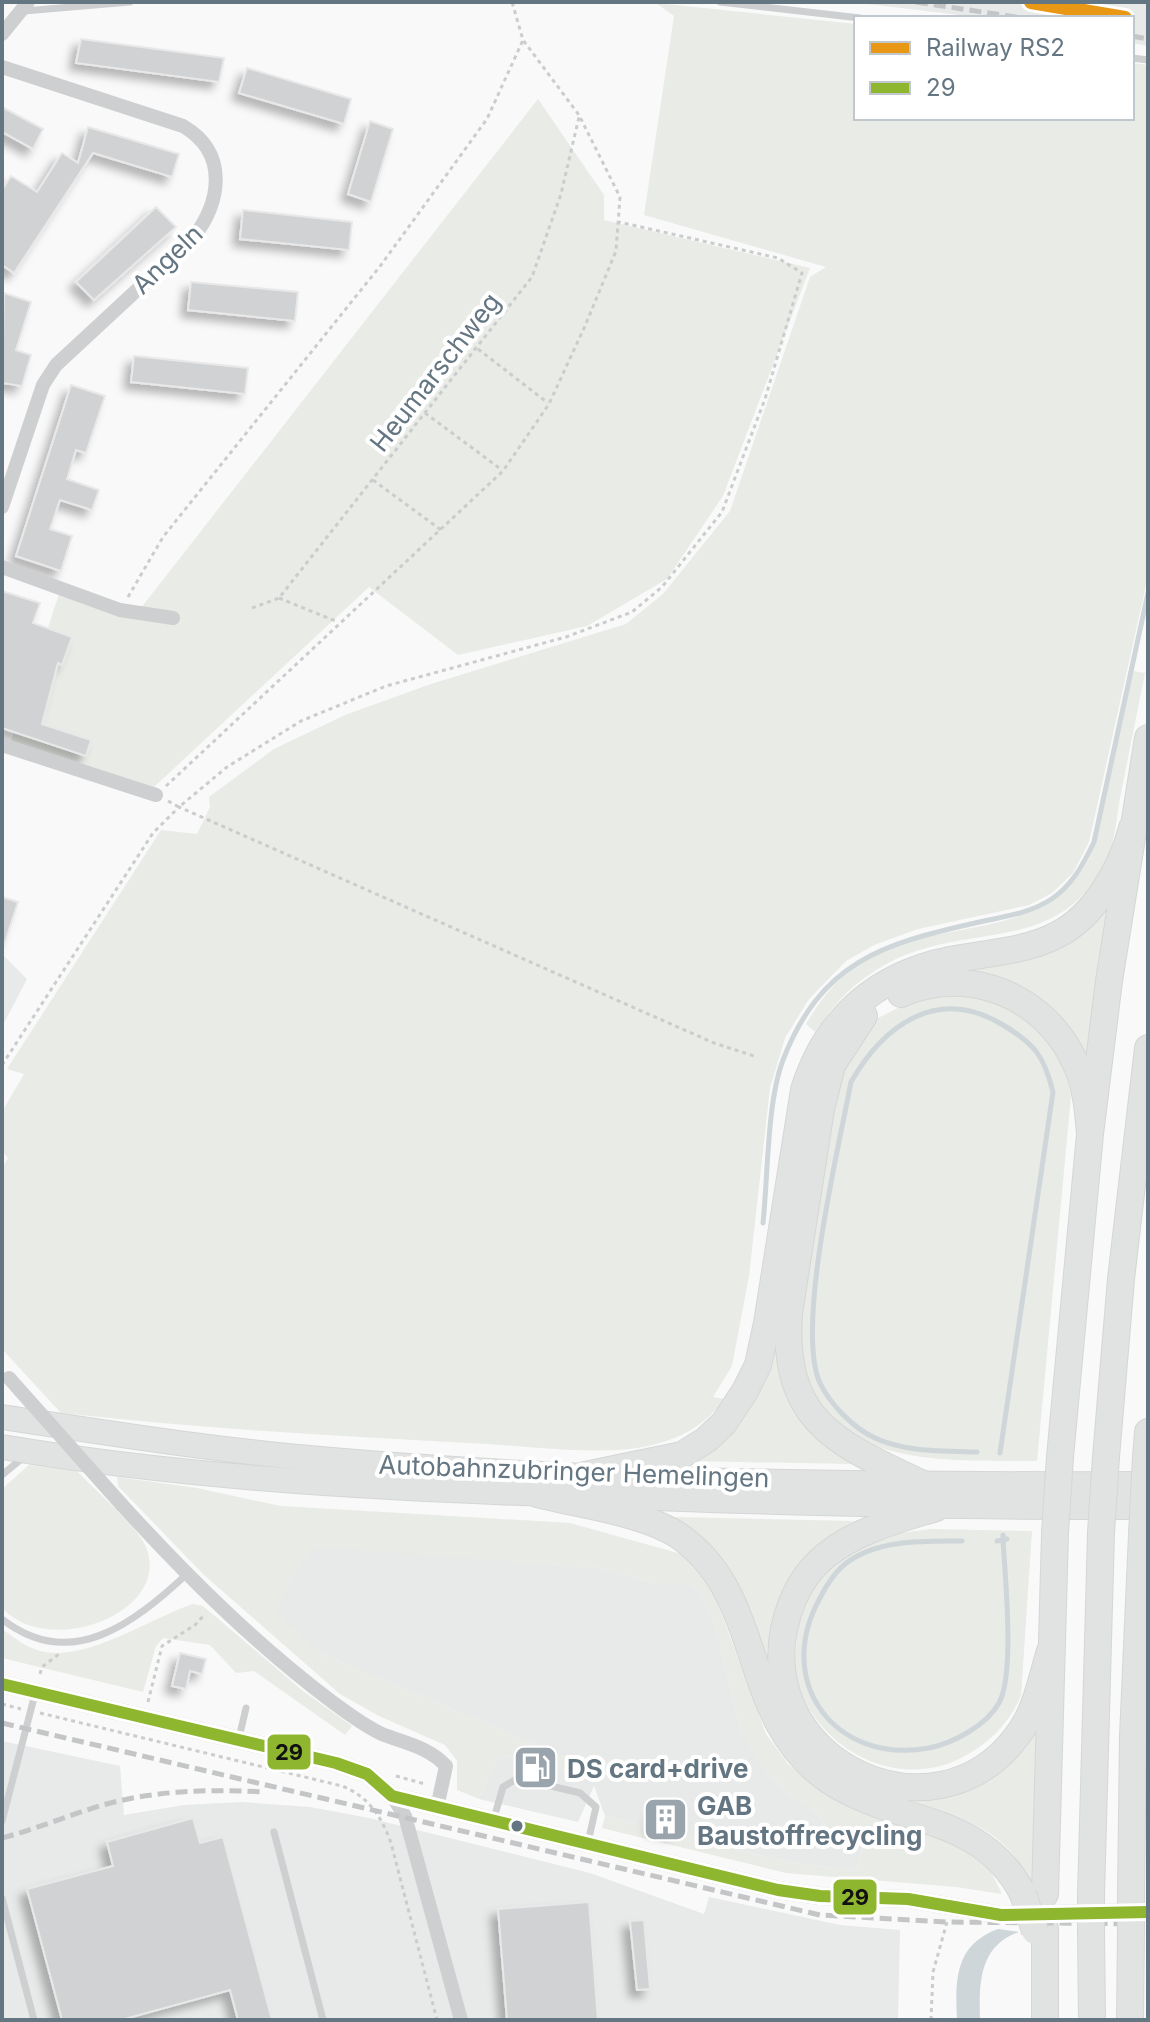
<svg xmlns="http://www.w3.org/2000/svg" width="1150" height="2022" font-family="Inter,sans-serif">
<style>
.built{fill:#e8e9e9}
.green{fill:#e8ebe6}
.water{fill:#ced6d9}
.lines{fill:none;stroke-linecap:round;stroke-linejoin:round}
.stream{stroke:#ced6d9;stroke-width:5}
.building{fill:#d0d2d3;stroke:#e8e8e8;stroke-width:2;filter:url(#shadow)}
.trunk-casing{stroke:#d5d6d6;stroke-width:26}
.motorway-casing{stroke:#d5d6d6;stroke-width:28}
.path{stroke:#cbcccd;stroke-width:3;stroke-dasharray:4 4;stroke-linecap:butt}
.service{stroke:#cecfd0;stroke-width:7}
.minor{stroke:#cecfd0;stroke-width:14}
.tertiary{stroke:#cecfd0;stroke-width:18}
.trunk{stroke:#e1e2e2;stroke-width:24}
.motorway{stroke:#e1e2e2;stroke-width:26}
.rail{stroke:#c3c5c6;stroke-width:5;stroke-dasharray:12 6;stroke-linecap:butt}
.motorway-bridge-casing{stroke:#d5d6d6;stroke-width:28;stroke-linecap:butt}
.minor-bridge{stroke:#cecfd0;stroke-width:14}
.motorway-bridge{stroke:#e1e2e2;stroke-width:26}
.bus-1-casing{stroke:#fff;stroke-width:18}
.bus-1{stroke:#8eb62e;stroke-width:12}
.rail-1-casing{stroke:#fff;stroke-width:20}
.rail-1{stroke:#e89814;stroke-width:14}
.bus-dot{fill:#657683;stroke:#fff;stroke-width:3}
.labels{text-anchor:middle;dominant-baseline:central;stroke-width:8;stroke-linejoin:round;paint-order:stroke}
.street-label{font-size:26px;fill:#657683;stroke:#fff}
.poi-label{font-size:26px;font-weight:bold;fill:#657683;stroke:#fff;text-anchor:start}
.line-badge{stroke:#fff;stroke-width:3}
.pale-badge-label{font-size:22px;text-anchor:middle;font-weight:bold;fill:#111}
</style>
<defs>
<filter id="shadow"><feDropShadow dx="-7" dy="7" stdDeviation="4" flood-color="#0004"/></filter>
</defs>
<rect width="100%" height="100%" fill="#f9f9f9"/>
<path class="built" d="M851 2H1147L1148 46 1132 43V18H984Z
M2 954 27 979 2 1027Z
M315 1546 599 1568 660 1585H689L701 1593 714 1620 740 1727 760 1763 786 1792 817 1813 826 1827 865 1841 856 1871 788 1862 605 1816 594 1786 578 1822 479 1799 499 1755 596 1778 599 1771 319 1653 274 1612 296 1567Z
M2 1741 120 1766 124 1815 184 1805 241 1802 310 1807 369 1818 590 1873 704 1914 709 1897 840 1925 900 1930 898 2020H2Z"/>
<path class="green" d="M656 3 856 24V118H1132V63L1148 65V576L1089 842 1073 873 1052 893 1029 905 918 929 874 945 846 961 809 999 785 1038 770 1088 749 1276 732 1366 713 1397 724 1399C703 1429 673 1442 637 1448 585 1455 520 1445 467 1443 331 1436 196 1428 61 1413L2 1349V1168L8 1158 2 1151V1112L24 1074 7 1069 161 830 197 834 210 807 209 797 274 749 345 715 431 684 626 624 663 594 730 511 810 277 826 267 644 215 674 16Z
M538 99 604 195V220L810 268 723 496 667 579 587 626 458 655 369 587 154 787 11 741 59 594 134 617Z
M1133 671 1145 673C1137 713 1129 753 1121 793 1117 812 1116 836 1109 853 1065 958 971 920 890 962 855 981 837 1000 815 1032L806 1024C824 994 846 967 879 952 957 917 1065 940 1096 840Z
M1112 891 1108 944 1099 954 1092 1008 1099 1015 1093 1071 1070 1033 955 970 976 964Z
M958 993C1022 1001 1058 1031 1071 1096L1037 1461C938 1460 818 1471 797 1345L831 1115 841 1072 852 1049 878 1018 920 997Z
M774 1323 779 1354 855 1464 685 1461Z
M29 1465 77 1471C94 1489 134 1524 144 1543 178 1609 52 1661 2 1608V1489Z
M117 1477 197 1488 281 1506 570 1523 685 1555 711 1585 766 1734 788 1764 812 1785 854 1810 929 1833 971 1853 990 1870 1002 1894 956 1887 786 1873 602 1828 605 1816 788 1862 856 1871 865 1841 826 1827 817 1813 786 1792 760 1763 740 1727 714 1620 701 1593 689 1585H660L599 1568 315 1547 296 1567 275 1612 319 1653 599 1771 596 1778 499 1755 479 1799 457 1790V1761L445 1745 379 1716 340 1694 204 1575 118 1486Z
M674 1517 854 1521 819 1545 773 1624 772 1667 766 1668C749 1600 735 1557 674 1517Z
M931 1529 1032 1531 1021 1696C1008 1725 988 1745 959 1759 892 1791 814 1746 796 1677 793 1664 797 1647 797 1634 798 1604 813 1573 838 1556 866 1537 899 1533 931 1529Z
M193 1604 203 1606 303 1691 352 1726 345 1735 254 1671 236 1673 210 1645 163 1638 156 1646 143 1692 2 1658V1629C11 1635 23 1645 34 1649 81 1667 149 1618 193 1604Z
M1040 1719 1036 1889C1025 1879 1021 1864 1011 1852 984 1821 940 1811 903 1798L935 1792Z"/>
<path class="water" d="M998 1929 1019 1932C979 1946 979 1983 980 2020H957C955 1979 955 1945 998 1929Z"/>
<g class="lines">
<path class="stream" d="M763 1223C768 1176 767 1102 783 1060 821 962 882 944 975 923 1001 917 1028 914 1050 900 1072 886 1083 865 1094 842L1148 593
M977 1452C945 1451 904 1452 875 1438 853 1428 830 1404 820 1383 795 1328 839 1146 851 1082 885 1023 939 986 1003 1025 1035 1044 1044 1056 1053 1092L1000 1453
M1003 1535V1540L1007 1539
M962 1541C924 1541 877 1539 845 1564 835 1572 826 1586 820 1598 773 1682 835 1765 929 1748 953 1743 986 1726 999 1703 1015 1674 1005 1576 1003 1540L997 1541"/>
</g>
<path class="building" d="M81 39 224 58 219 82 76 63Z
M247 68 351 99 344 124 239 93Z
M2 107 43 129 33 149 2 132Z
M370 121 393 129 371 202 348 194Z
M88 127 179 154 172 177 93 153 14 273 2 265V190L11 176 37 192 62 153 78 163Z
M156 207 176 227 94 300 76 282Z
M243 210 352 222 349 250 240 239Z
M191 282 298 292 295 321 188 310Z
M4 293 31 302 16 350 31 355 22 386 2 383Z
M134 356 248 368 245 394 131 382Z
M71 385 105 396 86 453 76 450 67 479 99 490 92 510 60 500 50 529 72 536 61 571 16 556Z
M2 591 40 603 33 623 72 637 62 665 58 663 42 724 91 740 86 756 2 728Z
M2 897 18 902 5 942H2Z
M180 1653 206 1659 202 1674 190 1671 186 1689 172 1686Z
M656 1808 679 1812 676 1832 653 1827Z
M193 1818 200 1843 223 1837 272 2020H238L230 1990 121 2020H62L27 1889 113 1866 107 1842Z
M589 1902 598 2020H507L498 1909Z
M644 1920 650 1989 637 1990 630 1921Z"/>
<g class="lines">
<defs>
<path id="trunk" d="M2 1417C107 1433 214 1450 320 1459 595 1483 872 1485 1148 1484
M2 1447C199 1480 398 1489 598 1496 782 1503 964 1508 1148 1507"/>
<path id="motorway" d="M901 994C968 964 1045 996 1075 1062 1086 1085 1088 1109 1090 1134
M864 1016 832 1065 821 1109 789 1313C782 1421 834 1442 921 1483
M1060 1457 1090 1134 1109 981 1148 738
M1106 1457 1121 1279 1148 1048
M1146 1457 1148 1432
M585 1475 682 1455 706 1440 724 1423 745 1391 758 1365 767 1323 804 1090C826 1019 876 975 950 960 985 953 1024 952 1057 935 1095 916 1122 867 1132 828
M537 1494C579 1505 648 1513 682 1538 767 1600 739 1721 830 1781 898 1826 981 1812 1023 1894
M936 1508C897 1520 857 1530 825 1556 802 1575 790 1601 784 1629 758 1764 935 1846 1017 1736 1036 1712 1041 1680 1050 1651
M1045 1894 1055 1533
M1091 1895 1101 1533
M1131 1895 1133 1736 1142 1534
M1045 1929V2020
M1091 1931 1092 2020
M1130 2020 1131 1931"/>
</defs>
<use href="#trunk" class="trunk-casing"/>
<use href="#motorway" class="motorway-casing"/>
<path class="path" d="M478 349 548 403
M425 413 502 470
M373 480 441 530
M128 597 163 537 381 265 487 119 523 40
M279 598 338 622
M252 608 279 598 532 277 561 194 579 117
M166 786 503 471 549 404 585 326 616 251 620 197 579 115 523 40 512 2
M168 801 179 807 227 767 301 721 386 686 566 637 632 612 662 587 722 512 765 399 802 273 778 258 619 222
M2 1065 153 833 179 807 714 1043 754 1056
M40 1674 42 1667 59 1654
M148 1702 162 1646 195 1625 205 1614
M2 1704 21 1709
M40 1713 342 1786C368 1796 382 1817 391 1843L437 2020
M396 1776 425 1784
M931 2020 933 1972 947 1922"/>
<path class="service" d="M720 2 860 18
M24 11 130 2
M1132 58 1148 60
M2 1475 25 1456
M2 1619C71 1673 134 1623 187 1574
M239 1738 246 1708
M494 1818 503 1787 518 1778 580 1793 596 1807 588 1842
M2 1821 35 1694
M274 1832 323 2020
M2 1898 34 2020"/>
<path class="minor" d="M2 34 28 2
M2 67 183 126C229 153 221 202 193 238L56 365 43 385 2 507
M2 567 120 610 173 618
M2 745 156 795
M122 1505C187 1576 254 1643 331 1701 346 1712 364 1726 382 1734 404 1743 429 1747 446 1766L437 1808
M392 1796 405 1816 461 2020"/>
<path class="tertiary" d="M2 1684 336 1763 367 1774 392 1796 778 1890 820 1896 908 1899 1001 1915 1148 1912"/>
<use href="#trunk" class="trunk"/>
<use href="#motorway" class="motorway"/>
<path class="rail" d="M916 2 1022 18
M1132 36 1148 39
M2 1723 820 1915 947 1922 1148 1924
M2 1838C36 1829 69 1815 103 1805 156 1790 211 1789 265 1792"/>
<defs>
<path id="motorway-bridge" d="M1055 1533 1060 1457
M1101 1533 1106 1457
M1142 1534 1146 1457
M1023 1894 1035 1931
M1091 1895V1931
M1131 1931V1895"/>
</defs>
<use href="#motorway-bridge" class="motorway-bridge-casing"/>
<path class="minor-bridge" d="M9 1378 122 1505"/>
<use href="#motorway-bridge" class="motorway-bridge"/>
<defs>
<path id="bus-1" d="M2 1684 336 1763 367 1774 392 1796 778 1890 820 1896 908 1899 1001 1915 1148 1912"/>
</defs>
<use href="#bus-1" class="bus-1-casing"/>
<use href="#bus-1" class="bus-1"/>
<defs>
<path id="rail-1" d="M1031 2 1125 18"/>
</defs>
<use href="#rail-1" class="rail-1-casing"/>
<use href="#rail-1" class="rail-1"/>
</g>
<defs>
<symbol id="fuel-square" viewBox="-11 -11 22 22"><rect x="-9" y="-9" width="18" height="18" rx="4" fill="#99a4ac" stroke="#fff"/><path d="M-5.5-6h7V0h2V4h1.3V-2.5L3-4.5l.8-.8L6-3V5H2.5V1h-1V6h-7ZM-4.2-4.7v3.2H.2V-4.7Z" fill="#fff"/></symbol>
<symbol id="building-square" viewBox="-11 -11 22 22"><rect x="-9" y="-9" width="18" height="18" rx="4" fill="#99a4ac" stroke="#fff"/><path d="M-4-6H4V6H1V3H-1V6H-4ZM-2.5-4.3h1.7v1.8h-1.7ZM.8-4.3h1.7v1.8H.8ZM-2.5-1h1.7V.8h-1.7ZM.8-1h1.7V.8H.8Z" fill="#fff"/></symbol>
</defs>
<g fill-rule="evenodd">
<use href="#fuel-square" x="510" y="1742" width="51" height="51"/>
<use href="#building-square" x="640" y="1794" width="51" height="51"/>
</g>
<circle class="bus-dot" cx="517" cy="1826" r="7"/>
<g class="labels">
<g class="street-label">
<text transform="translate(167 259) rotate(-44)">Angeln</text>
<text transform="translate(435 372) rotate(-52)">Heumarschweg</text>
<text transform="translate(574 1471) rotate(2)">Autobahnzubringer Hemelingen</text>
</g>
<g class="poi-label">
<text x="567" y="1768">DS card+drive</text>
<text x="697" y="1805">GAB<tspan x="697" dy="30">Baustoffrecycling</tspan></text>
</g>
</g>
<g class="line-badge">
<rect x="266" y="1733" width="46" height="38" rx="8" fill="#8eb62e"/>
<rect x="832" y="1878" width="46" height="38" rx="8" fill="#8eb62e"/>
</g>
<g class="pale-badge-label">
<text x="289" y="1760">29</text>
<text x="855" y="1905">29</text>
</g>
<rect width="1150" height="2022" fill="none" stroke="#657683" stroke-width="8"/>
<rect x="854" y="16" width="280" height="104" fill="#ffffff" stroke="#c1c8cd" stroke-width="2"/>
<rect x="870" y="42" width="40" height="12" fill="#e89814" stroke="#c1c8cd" stroke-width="2"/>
<text x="926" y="56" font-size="24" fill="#657683">Railway RS2</text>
<rect x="870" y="82" width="40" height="12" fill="#8eb62e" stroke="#c1c8cd" stroke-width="2"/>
<text x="926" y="96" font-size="24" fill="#657683">29</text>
</svg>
